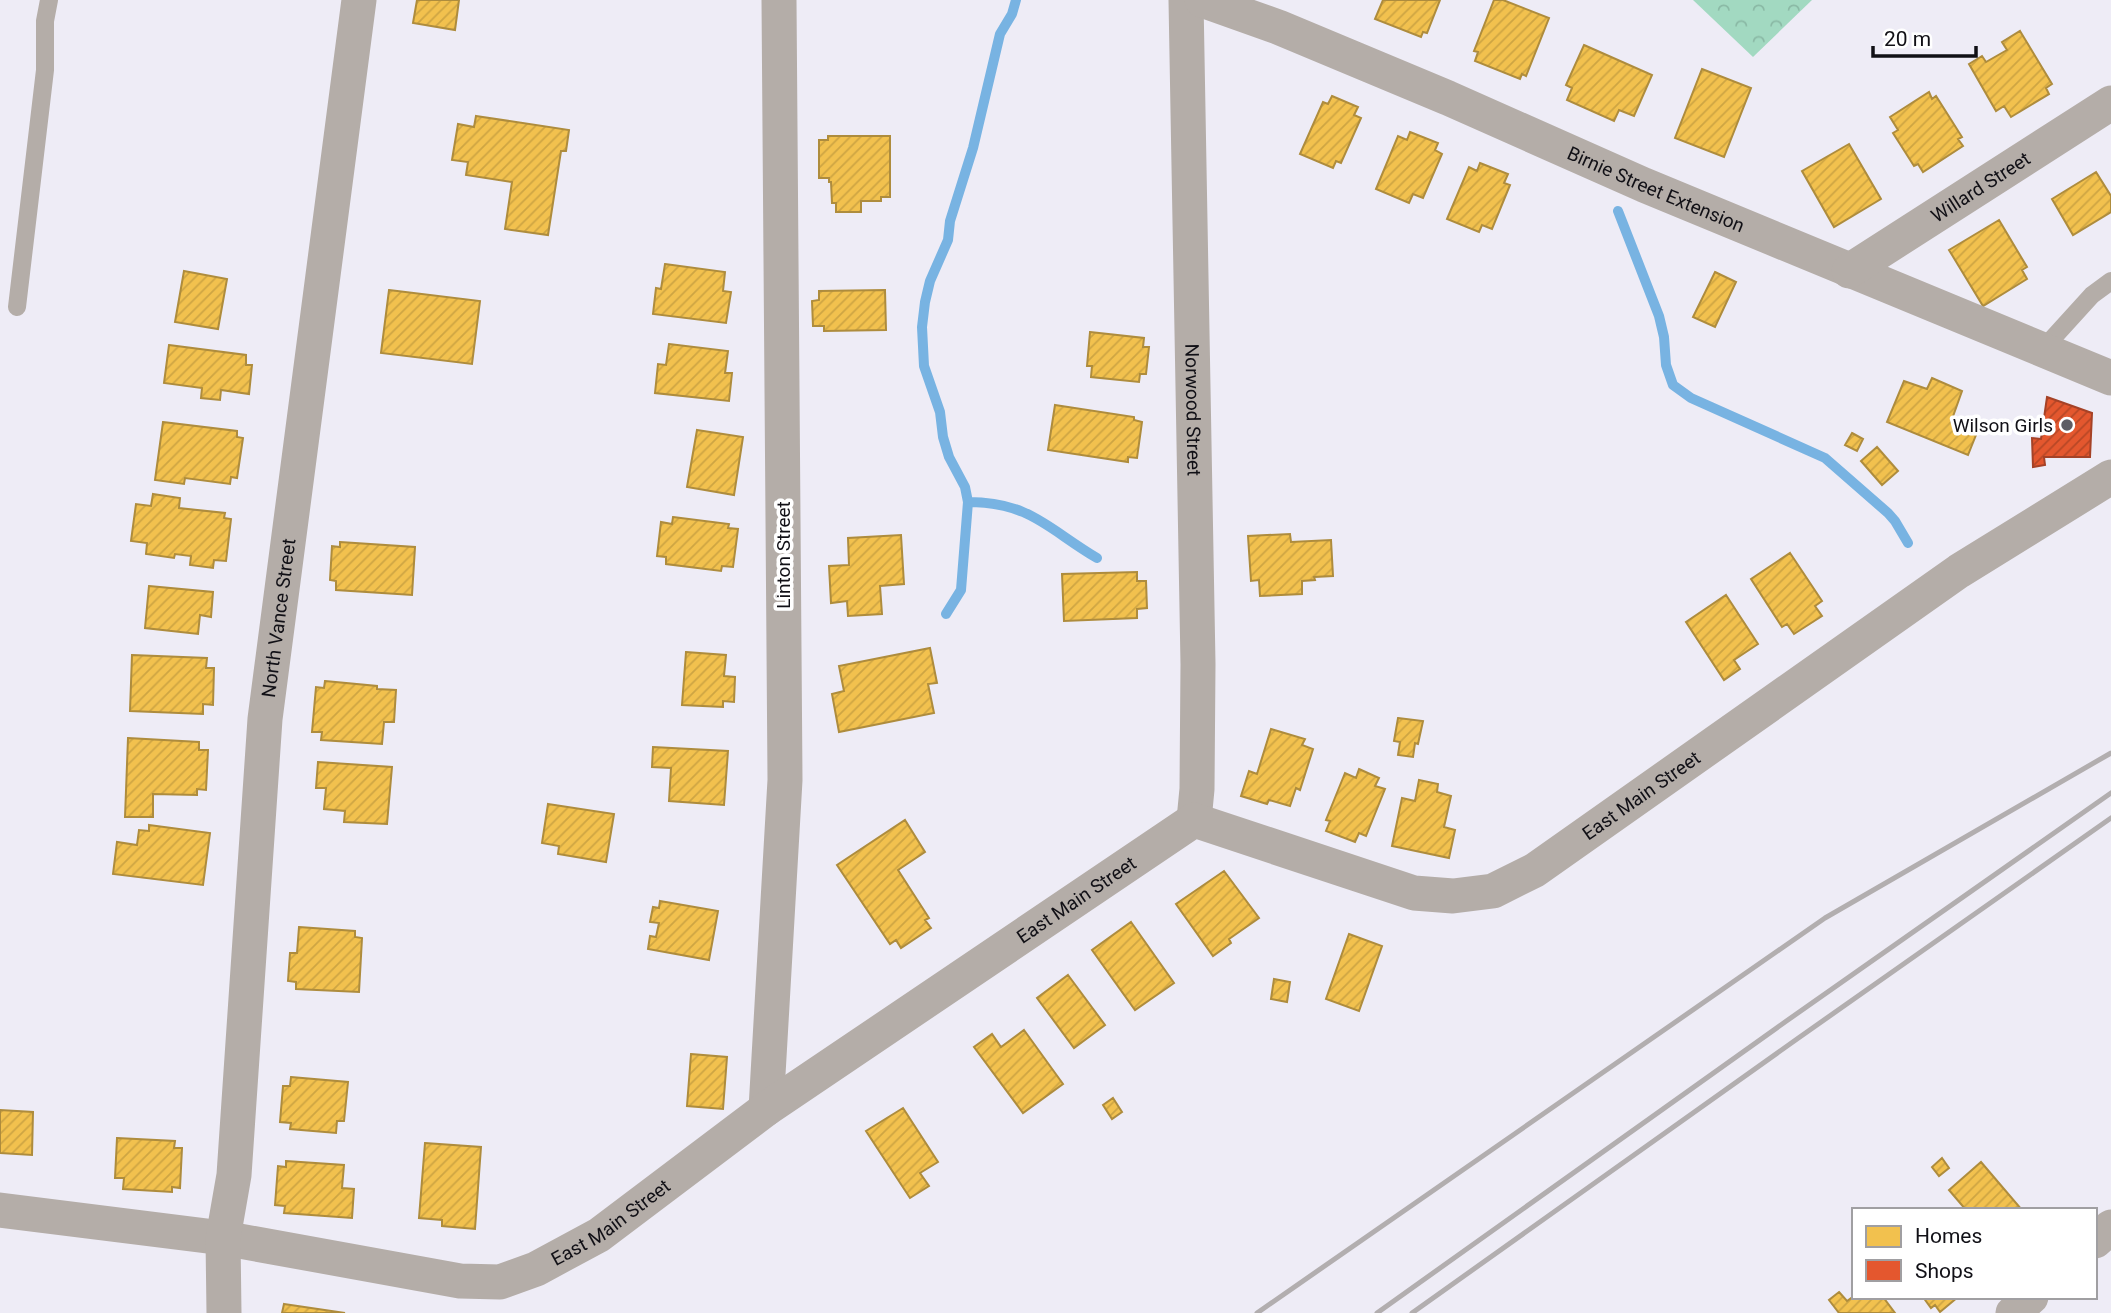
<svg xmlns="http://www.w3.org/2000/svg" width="2111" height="1313" font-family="Roboto,sans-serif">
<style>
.forest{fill:url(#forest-crowns)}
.homes{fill:url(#homes-hatch);stroke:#ae8c3d;stroke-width:2}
.shops{fill:url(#shops-hatch);stroke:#a54227;stroke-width:2}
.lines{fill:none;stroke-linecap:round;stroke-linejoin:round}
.stream{stroke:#78b3e2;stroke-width:10}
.lane{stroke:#b4ada8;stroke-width:18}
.street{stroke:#b4ada8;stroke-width:35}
.rail{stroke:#b2aeaf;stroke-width:5}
.poi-dot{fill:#5e5d64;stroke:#fff;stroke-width:2.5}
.labels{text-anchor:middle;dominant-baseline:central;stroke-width:7;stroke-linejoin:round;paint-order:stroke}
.street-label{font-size:19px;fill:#111016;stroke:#fff}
.poi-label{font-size:19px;fill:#111016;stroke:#fff;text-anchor:end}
</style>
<defs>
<pattern id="forest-crowns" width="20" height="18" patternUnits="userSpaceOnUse" patternTransform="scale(1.75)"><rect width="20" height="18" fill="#a2d9c1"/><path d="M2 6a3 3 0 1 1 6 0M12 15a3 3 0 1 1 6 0" fill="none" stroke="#8ab9a5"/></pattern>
<pattern id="homes-hatch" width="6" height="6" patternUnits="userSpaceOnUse" patternTransform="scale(1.75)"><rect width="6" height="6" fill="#f2c14e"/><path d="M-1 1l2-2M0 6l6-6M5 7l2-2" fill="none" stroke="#cea543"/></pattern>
<pattern id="shops-hatch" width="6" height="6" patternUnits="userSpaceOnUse" patternTransform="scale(1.75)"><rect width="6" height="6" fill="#e4572e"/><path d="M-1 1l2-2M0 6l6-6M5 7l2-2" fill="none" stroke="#b74726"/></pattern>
</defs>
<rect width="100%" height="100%" fill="#eeecf6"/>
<path class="forest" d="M1693 0H1812L1753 57Z"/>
<path class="homes" d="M417 0H459L455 30 413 23Z
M1383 0H1440L1427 33 1423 32 1421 37 1375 19Z
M1494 0H1503L1549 18 1526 76 1522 74 1520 79 1475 61 1478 52 1474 51Z
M2020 31 2052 84 2046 88 2049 94 2011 117 2004 106 1996 111 1969 64 1982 56 1986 62 2007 50 2002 42Z
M1584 45 1652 75 1634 116 1619 110 1614 121 1567 100 1572 88 1566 85Z
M1702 69 1751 88 1724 157 1675 138Z
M1929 92 1932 99 1936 96 1962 137 1958 139 1963 146 1923 172 1918 164 1914 166 1893 133 1898 130 1890 117Z
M1332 96 1358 107 1354 115 1361 118 1341 163 1336 161 1333 168 1300 154 1323 102 1328 104Z
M476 116 569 130 566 151H561L548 235 505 229 512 182 466 175 468 162 452 160 458 124 474 127Z
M1410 132 1438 143 1435 150 1442 154 1423 198 1413 194 1409 203 1376 189 1398 136 1407 140Z
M828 136H890V197H881V201H861V212H836V203H832L831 182H829V178H819V140H828Z
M1849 144 1881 199 1834 227 1802 171Z
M1480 163 1508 174 1504 183 1510 185 1492 229 1482 225 1479 232 1447 219 1469 167 1477 171Z
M2096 172 2111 196V212L2073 235 2052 199Z
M1999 220 2027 267 2022 270 2027 279 1983 306 1949 250Z
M665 264 725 272 723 291 731 292 726 323 653 314 656 288 661 289Z
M184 271 227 279 218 329 175 322Z
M1715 272 1736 282 1715 327 1693 317Z
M389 290 480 301 472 364 381 353Z
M885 290 886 330 824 331V326H813L812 301 819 300V291Z
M1090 332 1144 338 1143 347H1149L1146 374H1140L1139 382 1091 377 1092 366H1087Z
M669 344 728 351 725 373H732L729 401 655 393 658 364 666 365Z
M169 345 246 355V365H252L249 394 221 390 220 400 201 398 202 388 164 383Z
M1932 378 1962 391 1951 422 1976 435 1968 455 1887 422 1904 381 1927 389Z
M1055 405 1134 417V420L1142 422 1137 458 1128 457V462L1048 450Z
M163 422 237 431V437L243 438 237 478 231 477 230 484 185 478 184 484 155 480Z
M697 430 743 437 734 495 687 487Z
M1852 433 1863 439 1857 451 1845 445Z
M1877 447 1898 471 1882 485 1861 461Z
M153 494 180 498 179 508 225 513 224 518 231 519 226 561 214 560 213 568 190 565 191 556 175 554 174 558 146 554 147 543 131 541 136 504 151 506Z
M673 517 729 524 728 528 738 529 733 567 722 566 721 571 666 564V557L657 556 661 522 672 524Z
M1290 534 1291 542 1331 540 1333 576 1314 577 1315 580 1302 581V594L1260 596 1259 580 1251 581 1248 536Z
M901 535 904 584 880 586 882 614 848 616 847 601 831 603 829 566 849 565 848 538Z
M340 542 415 547 412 595 336 590V581L330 580 332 546 340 547Z
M1790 553 1822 601 1815 606 1822 616 1794 634 1787 624 1782 627 1751 579Z
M1137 572V581H1146L1147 608 1137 609V618L1064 621 1062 574Z
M149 586 213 592 211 617 200 615 198 634 145 628Z
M1726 595 1758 644 1734 660 1740 669 1724 680 1686 622Z
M930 648 937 683 928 684 934 713 839 732 832 694 844 691 839 666Z
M686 652 726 655 724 676 735 677 734 702 723 701V707L682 705Z
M132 655 207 658 206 668H214L213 705 203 704V714L130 711Z
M325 681 377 686V689L396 690 394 722H384L382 744 321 740 322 732H312L316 687 324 688Z
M1398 718 1423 721 1418 744 1415 743 1413 757 1398 755 1400 742 1394 741Z
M1271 729 1305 739 1302 745 1313 749 1300 790 1296 788 1290 806 1269 800 1267 804 1241 796 1249 771 1257 774Z
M128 738 199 742V750H208L206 790 197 789V795L153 794V817H125Z
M653 747 728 751 724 805 669 801 671 768 652 767Z
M318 762 392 767 387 824 344 822 345 811 324 809 326 788H316Z
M1359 769 1379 778 1375 786 1385 789 1366 836 1359 833 1355 842 1326 831 1330 821 1326 820 1345 773 1356 778Z
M1419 780 1438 784 1437 792 1451 796 1444 827 1455 830 1449 858 1392 846 1402 798 1415 801Z
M548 804 614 814 606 862 558 854 559 846 542 843Z
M905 820 925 852 898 870 929 918 925 920 931 928 901 948 896 940 890 944 837 865Z
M149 825 210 833 203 885 113 874 117 842 137 845 139 830 149 831Z
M1224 871 1259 918 1229 939 1231 943 1213 956 1176 904Z
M660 901 718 911 709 960 648 949 650 936 656 937 659 923 650 922 653 907 659 908Z
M1131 922 1174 983 1135 1010 1092 950Z
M299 927 355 931V937L362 938 359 992 296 989V982L288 981 290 953H297Z
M1349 934 1382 946 1359 1011 1326 999Z
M1068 975 1105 1025 1074 1048 1037 998Z
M1274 979 1290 982 1287 1002 1271 999Z
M1024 1030 1063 1084 1023 1113 974 1047 992 1034 1001 1047Z
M691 1054 727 1057 723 1109 687 1106Z
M291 1077 348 1082 344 1121H337L336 1133 290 1129 291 1123 280 1122 283 1086H290Z
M1113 1098 1122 1112 1112 1119 1103 1105Z
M903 1108 938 1162 920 1173 929 1186 910 1198 866 1131Z
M0 1110 33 1112 32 1155 0 1153Z
M117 1138 175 1141 174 1148H182L180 1188 172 1187V1192L123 1189 124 1178H115Z
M425 1143 481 1147 475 1229 442 1226V1220L419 1218Z
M1942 1158 1949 1168 1939 1176 1932 1167Z
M286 1161 344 1165 342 1188 354 1189 352 1218 284 1213 285 1206 275 1205 278 1166 286 1167Z
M1981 1162 2022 1210H1966L1949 1190Z
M1839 1292 1847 1301 1854 1296V1297H1883L1895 1313H1839L1829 1300Z
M1923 1297H1958L1940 1312 1935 1305 1931 1308Z
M284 1304 345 1313H282Z"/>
<path class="shops" d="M2047 397 2092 413 2090 457H2044L2045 465 2033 467 2032 438 2041 439Z"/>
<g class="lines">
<path class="stream" d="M1618 211 1659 316 1664 337 1666 365 1673 385 1691 398 1825 458 1888 513 1895 521 1908 543
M968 502C1030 502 1048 529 1097 558
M946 614 961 590 968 502 965 487 949 457 943 437 940 412 924 366 922 327 925 302 930 281 948 240 950 221 973 148 1000 34 1012 14 1016 0"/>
<path class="lane" d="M17 307 45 70V21L49 0
M2042 350 2092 295 2111 281"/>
<g class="street">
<path id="s1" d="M1186 0 1198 664 1197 789 1194 820"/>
<path id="s2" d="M1202 0 1278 27 1448 98 1644 185 2111 378"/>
<path id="s3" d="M1849 271 2111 103"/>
<path d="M766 1109 785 780 779 0"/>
<path id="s4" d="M0 1210 223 1238 460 1281 500 1282 536 1269 599 1235 766 1109 1194 820 1414 893 1453 896 1493 891 1535 870 1959 571 2111 477"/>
<path d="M2095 1241 2111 1227"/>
<path id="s5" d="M224 1313 223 1238 234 1175 265 719 359 0"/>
<path d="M2013 1313 2031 1297"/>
</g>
<path class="rail" d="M1257 1313 1825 918 2111 753
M1377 1313 1785 1022 2111 793
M1412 1313 1797 1039 2111 818"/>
</g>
<circle class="poi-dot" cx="2067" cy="425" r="7"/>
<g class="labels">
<g class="street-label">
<text stroke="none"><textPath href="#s3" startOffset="156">Willard Street</textPath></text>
<text stroke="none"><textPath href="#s2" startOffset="492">Birnie Street Extension</textPath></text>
<text stroke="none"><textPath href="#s1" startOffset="410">Norwood Street</textPath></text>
<text transform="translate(783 555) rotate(-90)">Linton Street</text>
<text stroke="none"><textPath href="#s5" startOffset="698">North Vance Street</textPath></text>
<text stroke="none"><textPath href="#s4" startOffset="1829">East Main Street</textPath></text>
<text stroke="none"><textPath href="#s4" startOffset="1199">East Main Street</textPath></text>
<text stroke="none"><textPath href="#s4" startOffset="632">East Main Street</textPath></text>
</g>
<g class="poi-label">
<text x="2053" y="425">Wilson Girls</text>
</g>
</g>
<rect x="1852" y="1208" width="245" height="91" fill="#ffffff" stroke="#a09fa2" stroke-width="2"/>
<rect x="1866" y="1226" width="35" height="21" fill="#f2c14e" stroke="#a09fa2" stroke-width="2"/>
<text x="1915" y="1243" font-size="21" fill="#111016">Homes</text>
<rect x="1866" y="1260" width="35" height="21" fill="#e4572e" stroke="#a09fa2" stroke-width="2"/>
<text x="1915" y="1278" font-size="21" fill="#111016">Shops</text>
<path d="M1873 46v10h103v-10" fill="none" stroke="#111016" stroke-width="3.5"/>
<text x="1884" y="46" font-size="21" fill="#111016" stroke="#ffffff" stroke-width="5" paint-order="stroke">20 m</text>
</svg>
